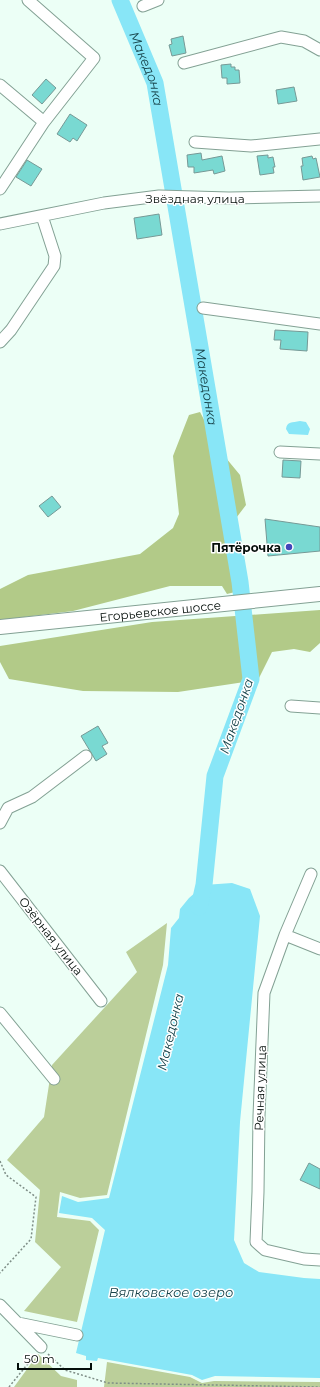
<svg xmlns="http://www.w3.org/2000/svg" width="320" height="1387" font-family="Montserrat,sans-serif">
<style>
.green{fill:#bbcf9a}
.forest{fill:#b2ca88}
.water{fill:#88e6f7}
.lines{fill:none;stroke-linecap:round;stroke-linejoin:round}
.river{stroke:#88e6f7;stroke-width:17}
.building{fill:#79d9d2;stroke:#779996}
.minor-casing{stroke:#83a194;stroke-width:13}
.major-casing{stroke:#83a194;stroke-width:16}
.path{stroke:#7f8e87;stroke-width:1.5;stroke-dasharray:2 2;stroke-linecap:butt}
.minor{stroke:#fff;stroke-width:11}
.major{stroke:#fff;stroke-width:14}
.poi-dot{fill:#4146ba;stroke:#fff;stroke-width:1.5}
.labels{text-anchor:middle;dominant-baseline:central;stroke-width:3;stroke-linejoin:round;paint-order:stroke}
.street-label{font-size:12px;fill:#040e0a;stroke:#fff}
.poi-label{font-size:12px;font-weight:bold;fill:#040e0a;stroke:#fff;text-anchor:end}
.water-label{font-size:13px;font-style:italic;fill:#17434a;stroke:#fff}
</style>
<rect width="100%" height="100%" fill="#ecfff6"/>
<path class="green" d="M167 923 163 965 107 1195 80 1198 60 1192 57 1217 90 1221 99 1230 77 1322 24 1311 61 1267 35 1242 40 1190 7 1160 44 1117 52 1065 137 972 126 952Z
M38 1354 61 1376 77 1380V1387H14Z
M107 1362 190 1377 202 1383 214 1381 320 1382V1387H104Z"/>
<path class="forest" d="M200 412 221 452 240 475 246 505 224 534 235 592 227 594 222 586H170L73 611 0 620V589L28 575 140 554 173 528 179 514 173 456 189 415Z
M320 610V643L310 652 294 649 272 652 258 680 178 692 83 691 9 679 0 662V646L152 622Z"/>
<path class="water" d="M300 421 306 422 310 429 308 435 289 434 286 429C287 421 292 423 300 421Z
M232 883 250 889 260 916 240 1122 234 1240 244 1263 259 1272 304 1278 320 1279V1378L215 1376 202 1380 192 1375 98 1358 97 1361 86 1360V1356L76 1353 105 1230 92 1218 59 1213 62 1196 78 1202 109 1198 168 965 171 928 179 918 180 909 189 898 204 885Z"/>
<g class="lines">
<path class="river" id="s1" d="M120 0 155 83 240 582 251 679 215 776 204 885 199 907"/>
</g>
<path class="building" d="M183 36 186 53 172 56 169 45 172 44 171 39Z
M231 64V67H235V70H239L240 83 227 84V78H222L221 65Z
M46 79 56 88 42 104 32 95Z
M294 87 297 101 278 104 276 90Z
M70 114 87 125 77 141 73 138 70 142 57 134Z
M201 153 202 160 222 156 225 171 214 174 213 170 194 173V167H188L187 155Z
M268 155V158L273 157 275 167H273L274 173 260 175 257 156Z
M312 156 313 159 316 158 320 177 303 180 301 166H303L302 158Z
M27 160 42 169 31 186 16 177Z
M159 214 162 235 137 239 134 218Z
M275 330 308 332 307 351 280 349 281 340H274Z
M283 460 301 461 300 478 282 477Z
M52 496 61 507 48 517 39 506Z
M265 519 320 527V551L268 556Z
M98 726 108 743 102 746 107 754 96 761 81 736Z
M309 1163 320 1169V1189L300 1180Z"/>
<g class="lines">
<defs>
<path id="minor" d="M143 6 158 0
M184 63 281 37 304 41 320 50
M0 85 44 122
M195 142 251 146 320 139
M0 189 44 122 94 58 28 0
M0 224 104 203 159 196 229 198 320 196
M203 308 320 324
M0 342 11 330 54 266 55 256 42 216
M280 452 320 454
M291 706 320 708
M0 823 8 808 32 797 86 756
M0 871 101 1001
M311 874 285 935 264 993 259 1116 258 1192 256 1242 265 1250 304 1259 320 1260
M285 935 320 949
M0 1013 54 1079
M0 1305 41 1347
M18 1323 77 1335"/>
<g id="major">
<path id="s2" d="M0 627 320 594"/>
</g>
</defs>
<use href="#minor" class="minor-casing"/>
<use href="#major" class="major-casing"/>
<path class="path" d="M0 1161 6 1175 36 1197 31 1239 0 1273
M48 1354 65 1370 108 1383 320 1387
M9 1387 35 1355"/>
<use href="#minor" class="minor"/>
<use href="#major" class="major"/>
</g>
<circle class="poi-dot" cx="289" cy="547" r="4"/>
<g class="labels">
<g class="street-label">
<text x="195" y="198">Звёздная улица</text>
<text stroke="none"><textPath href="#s2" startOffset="161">Егорьевское шоссе</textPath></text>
<text transform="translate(51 936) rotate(52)">Озёрная улица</text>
<text transform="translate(260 1088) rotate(-88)">Речная улица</text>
</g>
<g class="poi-label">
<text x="281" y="547">Пятёрочка</text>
</g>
<g class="water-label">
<text stroke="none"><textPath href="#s1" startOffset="74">Македонка</textPath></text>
<text stroke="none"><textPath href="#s1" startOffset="398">Македонка</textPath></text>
<text transform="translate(236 716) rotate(-71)">Македонка</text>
<text transform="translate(170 1032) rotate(-77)">Македонка</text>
<text x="171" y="1292">Вялковское озеро</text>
</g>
</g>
<path d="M18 1363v6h73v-6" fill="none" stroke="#040e0a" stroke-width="2"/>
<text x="24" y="1363" font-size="12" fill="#040e0a" stroke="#ffffff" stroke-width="3" paint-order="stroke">50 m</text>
</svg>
